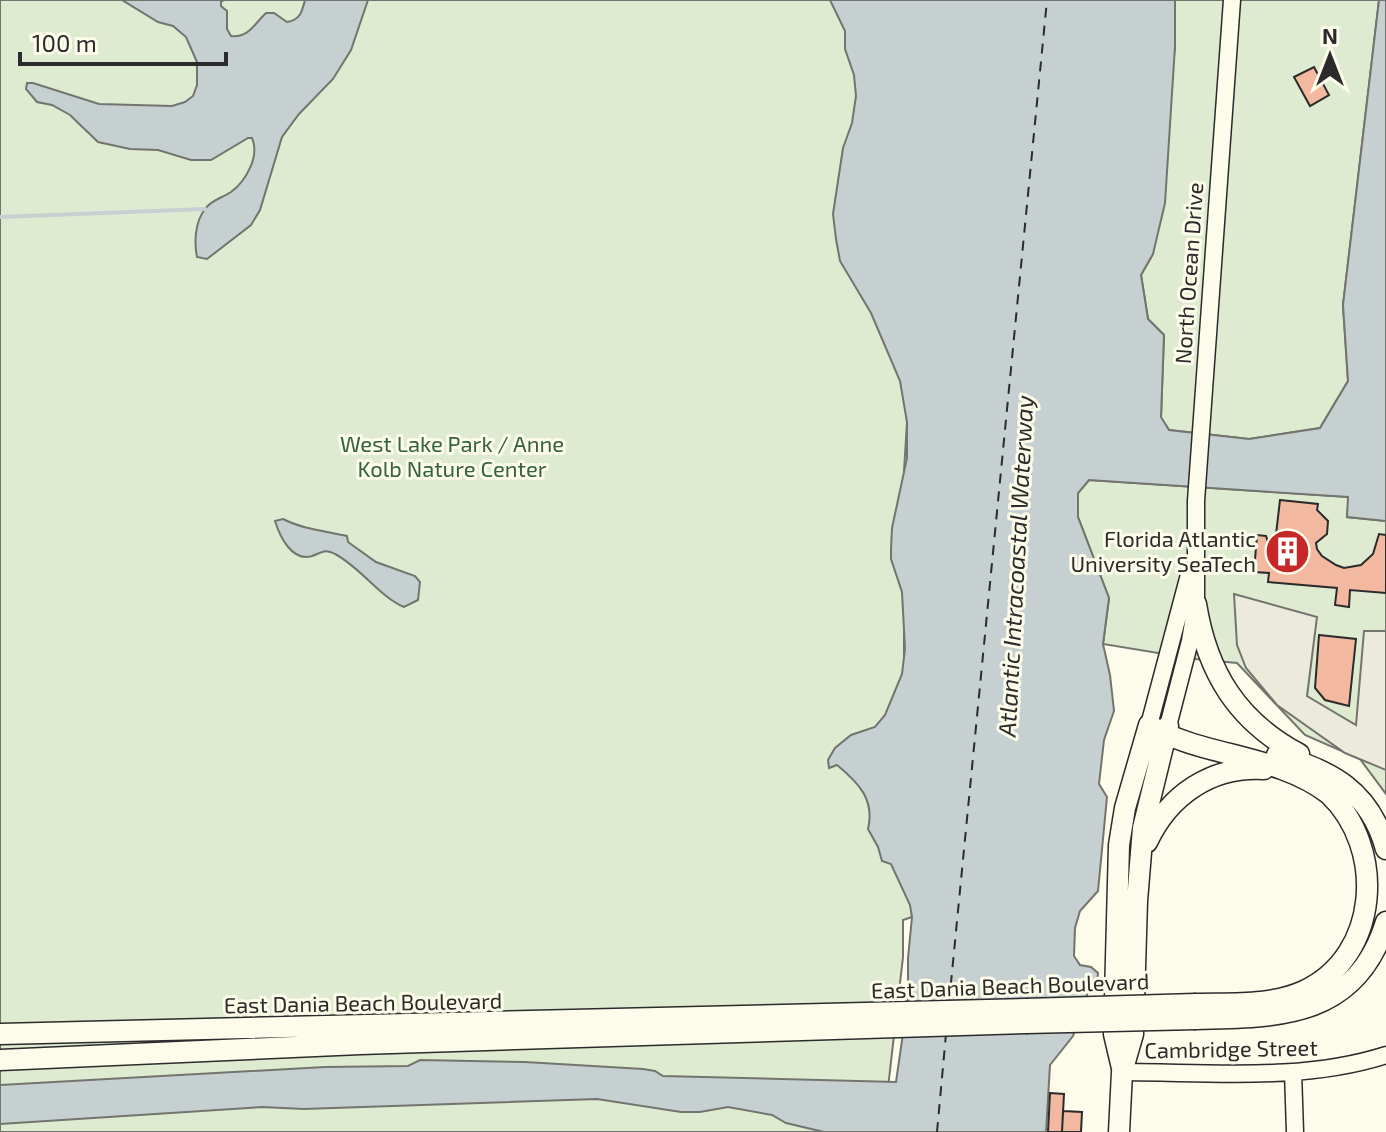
<svg xmlns="http://www.w3.org/2000/svg" width="1386" height="1132" font-family="'Exo 2',sans-serif">
<style>
.green{fill:#deebd1;stroke:#74746e;stroke-width:2}
.parking{fill:#eceadb;stroke:#74746e;stroke-width:2}
.water{fill:#c7d0d0;stroke:#74746e;stroke-width:2}
.lines{fill:none;stroke-linecap:round;stroke-linejoin:round}
.stream{stroke:#c7d0d0;stroke-width:4}
.ferry{stroke:#2b2b2b;stroke-width:2;stroke-dasharray:10 8;stroke-linecap:butt}
.building{fill:#f2b8a0;stroke:#2b2b2b;stroke-width:2}
.minor-casing{stroke:#2b2b2b;stroke-width:19}
.major-casing{stroke:#2b2b2b;stroke-width:23}
.minor{stroke:#fdfbea;stroke-width:16}
.major{stroke:#fdfbea;stroke-width:20}
.major-bridge-casing{stroke:#2b2b2b;stroke-width:23;stroke-linecap:butt}
.major-bridge{stroke:#fdfbea;stroke-width:20}
.labels{text-anchor:middle;dominant-baseline:central;stroke-width:6;stroke-linejoin:round;paint-order:stroke}
.street-label{font-size:22px;fill:#2b2b2b;stroke:#fdfbea}
.park-label{font-size:22px;fill:#34623c;stroke:#fdfbea}
.poi-label{font-size:22px;fill:#2b2b2b;stroke:#fdfbea;text-anchor:end}
.water-label{font-size:24px;font-style:italic;fill:#2b2b2b;stroke:#fdfbea}
</style>
<rect width="100%" height="100%" fill="#fdfbea"/>
<path class="green" d="M0 0H913L905 400 907 422 904 471V658L912 917 903 920V957L885 1114 879 1132H0Z
M1175 0H1379L1343 305 1348 381 1320 428 1249 439 1169 430 1161 418 1164 335 1148 319 1141 275 1153 254 1175 46Z
M1089 480 1349 497 1347 517 1386 521V794L1360 759 1305 735 1237 663 1195 659 1103 644 1109 598 1078 517V493Z"/>
<path class="parking" d="M1234 594 1317 617 1307 696 1356 725 1364 631H1386V770L1345 753 1277 705 1246 668 1237 645Z"/>
<path class="water" d="M122 0H224L221 2V6L227 11V29L231 36C249 38 254 24 266 13H274L287 22C300 20 302 12 305 0H368L351 50 333 79 299 114 282 137 260 210 251 225 207 259 197 257C194 242 195 222 205 209 211 200 222 198 231 192 246 181 260 156 252 138H248L211 160H191L158 150 130 149 98 142 70 115 52 105 37 102 26 89 27 83H33L99 104 172 106 185 102 193 96 197 85V62L186 37 173 26 158 22Z
M830 0H1175V46L1165 203 1153 254 1141 275 1148 319 1164 335 1161 417 1169 430 1249 439 1320 428 1348 381 1343 305 1379 0H1386V521L1347 517 1348 497 1089 480 1078 493V517L1109 598 1103 644 1110 675 1114 711 1104 740 1099 784 1107 797 1098 891 1080 911 1075 928 1074 956 1080 965 1091 967 1098 973 1097 986 1088 992 1073 1036 1050 1065 1046 1132H824L786 1123 772 1115 728 1107 700 1112H681L597 1099 304 1109 262 1107 0 1124V1085L325 1067 408 1066 420 1060 525 1062 643 1069 655 1071 663 1076 896 1082 908 999V958L912 917 910 905 891 864 882 861 878 847 868 829C875 800 859 783 837 765L829 768 828 760 835 748 851 735 875 727 885 715 902 674 905 649 902 592 891 559V549L892 528 907 458V422L900 381 871 313 840 261 836 239 833 214 843 148 852 123 856 96 854 75 845 49V31Z
M283 519C302 529 326 531 347 536L348 542 376 562 415 576 420 582 418 600 404 607C380 597 360 567 335 554 325 548 321 553 312 556 292 562 280 537 275 521Z"/>
<g class="lines">
<path class="stream" d="M0 217 205 209"/>
<path class="ferry" d="M949 1003 1047 0
M937 1132 946 1034"/>
</g>
<path class="building" d="M1314 67 1329 95 1310 106 1294 77Z
M1280 500 1318 504 1317 510 1328 521 1327 534 1316 543 1317 549 1322 556 1336 565 1344 568 1361 565 1373 554 1379 534 1386 535V593L1350 590 1349 607 1335 605 1337 588 1268 582 1269 573 1254 572 1257 535 1266 536 1268 542 1275 543Z
M1319 635 1356 639 1349 706 1325 700 1315 688Z
M1050 1093 1064 1094 1062 1132H1048Z
M1063 1111 1082 1112 1081 1132H1062Z"/>
<g class="lines">
<defs>
<path id="minor" d="M1149 725 1190 571
M1168 726 1190 641 1196 604V501L1232 0
M1122 1072C1209 1072 1302 1082 1386 1055
M1293 1072 1295 1132"/>
<path id="major" d="M1196 604C1207 672 1237 721 1299 754
M1149 725C1201 757 1278 754 1329 794 1386 848 1380 956 1304 991 1271 1006 1231 1003 1196 1004
M1277 755C1331 770 1370 791 1386 849
M1147 842C1169 795 1211 766 1264 769
M1196 1019C1280 1017 1356 1018 1386 922
M0 1034 1026 1009
M0 1060 360 1044 1026 1023
M1122 1068 1114 1034 1119 845 1125 808 1149 725
M1119 1132 1122 1072 1133 1034 1137 901 1143 828 1168 726"/>
</defs>
<use href="#minor" class="minor-casing"/>
<use href="#major" class="major-casing"/>
<use href="#minor" class="minor"/>
<use href="#major" class="major"/>
<defs>
<path id="major-bridge" d="M1026 1009 1196 1004
M1026 1023 1196 1019"/>
</defs>
<use href="#major-bridge" class="major-bridge-casing"/>
<use href="#major-bridge" class="major-bridge"/>
</g>
<defs>
<symbol id="building-disc" viewBox="-11 -11 22 22"><circle r="9.5" fill="#c62828" stroke="#fdfbea"/><path d="M-4-6H4V6H1V3H-1V6H-4ZM-2.5-4.3h1.7v1.8h-1.7ZM.8-4.3h1.7v1.8H.8ZM-2.5-1h1.7V.8h-1.7ZM.8-1h1.7V.8H.8Z" fill="#fff"/></symbol>
</defs>
<g fill-rule="evenodd">
<use href="#building-disc" x="1262" y="526" width="51" height="51"/>
</g>
<g class="labels">
<g class="street-label">
<text transform="translate(1188 273) rotate(-86)">North Ocean Drive</text>
<text transform="translate(1010 985) rotate(-2)">East Dania Beach Boulevard</text>
<text transform="translate(363 1002) rotate(-1)">East Dania Beach Boulevard</text>
<text transform="translate(1231 1048) rotate(-1)">Cambridge Street</text>
</g>
<g class="park-label">
<text x="452" y="443">West Lake Park / Anne<tspan x="452" dy="25">Kolb Nature Center</tspan></text>
</g>
<g class="poi-label">
<text x="1256" y="538">Florida Atlantic<tspan x="1256" dy="25">University SeaTech</tspan></text>
</g>
<g class="water-label">
<text transform="translate(1015 566) rotate(-87)">Atlantic Intracoastal Waterway</text>
</g>
</g>
<g transform="translate(1330 56)" stroke="#fdfbea" stroke-width="6" paint-order="stroke">
<path d="M0-6L14 30L0 20L-14 30Z" fill="#2b2b2b"/>
<text y="-12" font-size="22" font-weight="bold" text-anchor="middle" fill="#2b2b2b">N</text>
</g>
<path d="M20 52v12h206v-12" fill="none" stroke="#2b2b2b" stroke-width="4"/>
<text x="32" y="52" font-size="24" fill="#2b2b2b" stroke="#fdfbea" stroke-width="6" paint-order="stroke">100 m</text>
</svg>
